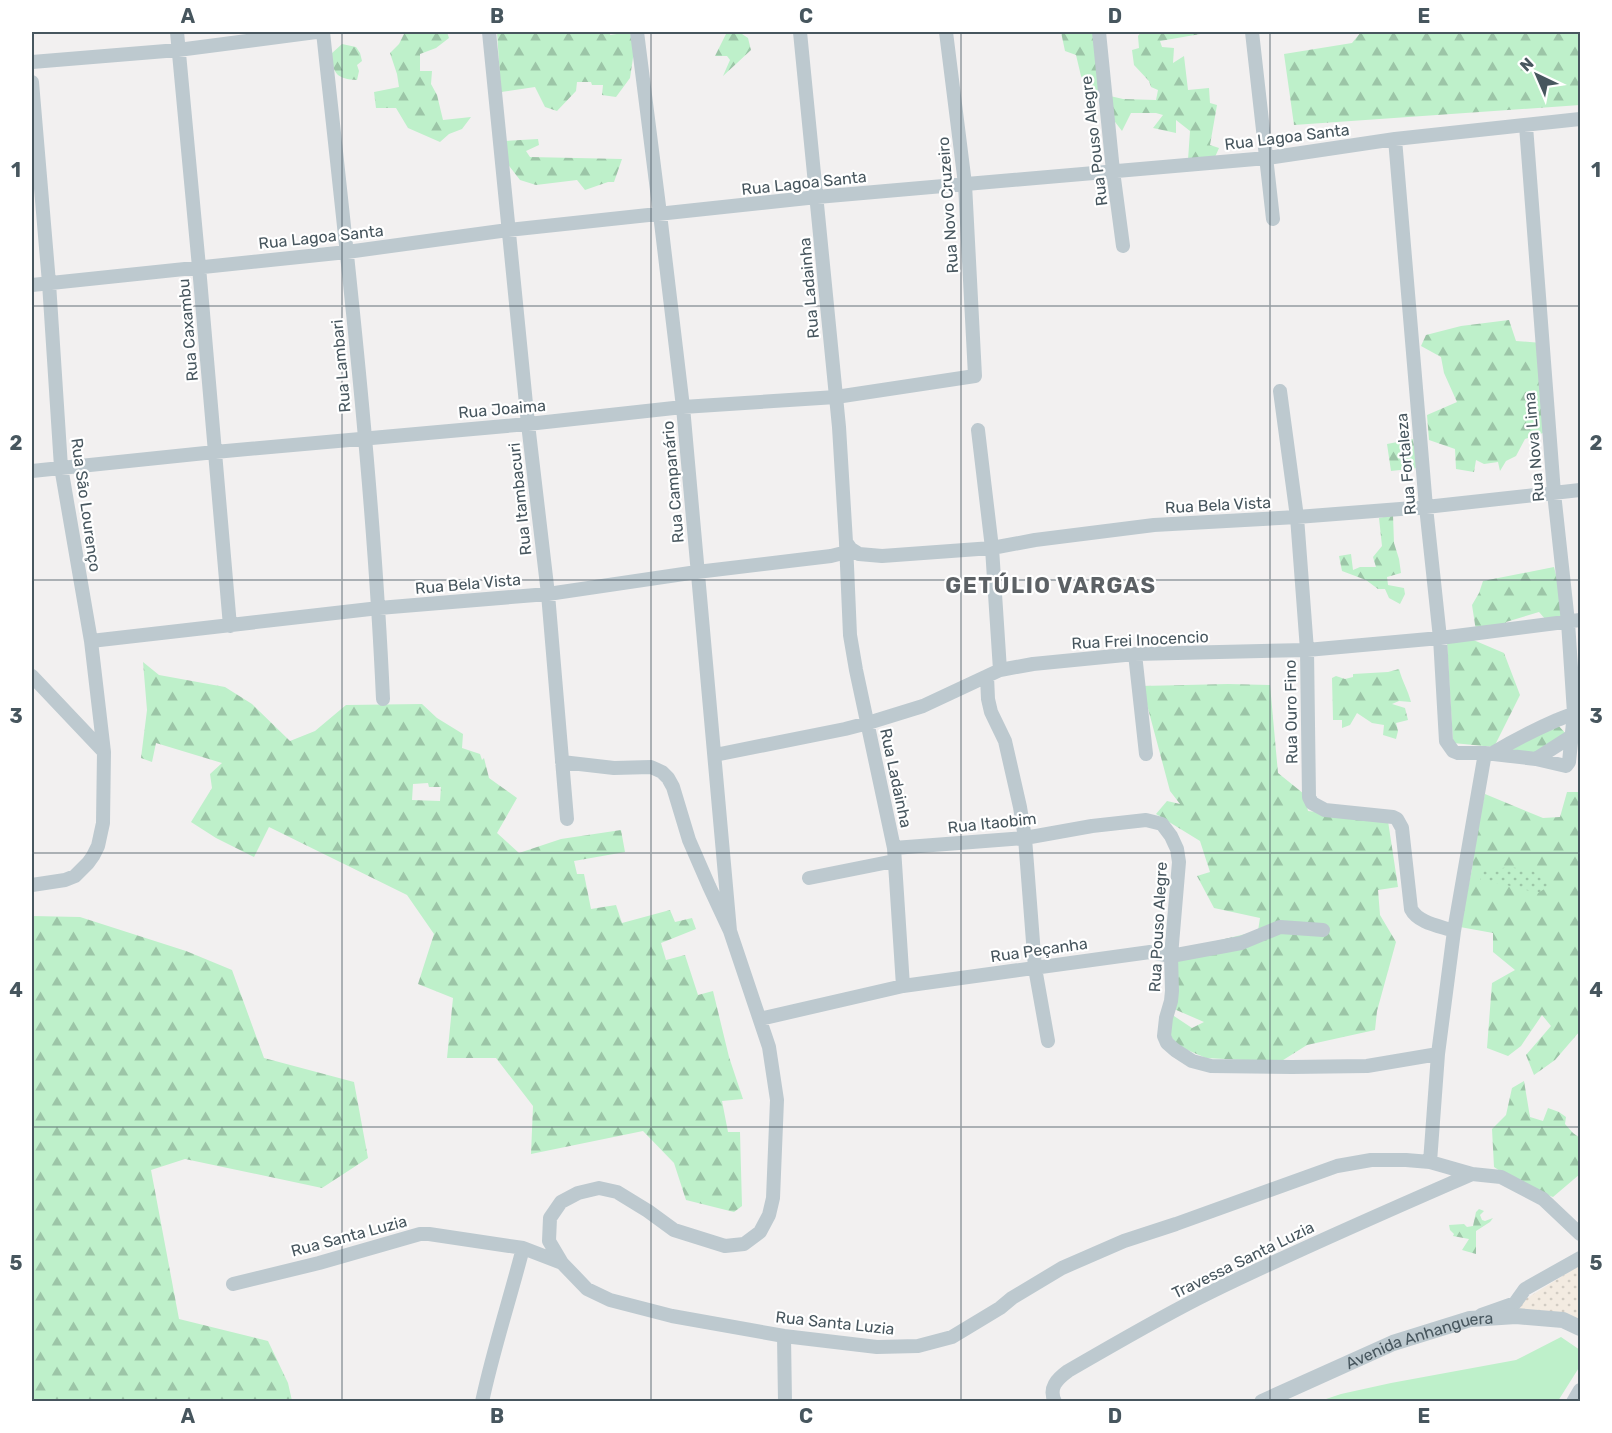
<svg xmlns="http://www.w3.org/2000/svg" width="1612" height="1433" font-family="Rubik,sans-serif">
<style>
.grass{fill:#bef0ca}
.forest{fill:url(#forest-firs);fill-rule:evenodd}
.sand{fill:url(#sand-dots)}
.park{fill:url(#park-dots)}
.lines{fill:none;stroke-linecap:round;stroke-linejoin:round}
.minor{stroke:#bdc9cf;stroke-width:14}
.tertiary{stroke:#bdc9cf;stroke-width:16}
.grid{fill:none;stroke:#47565e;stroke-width:1.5;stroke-opacity:0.55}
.labels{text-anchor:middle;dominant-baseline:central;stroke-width:4.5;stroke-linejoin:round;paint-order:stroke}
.street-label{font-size:16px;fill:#47565e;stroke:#fff}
.district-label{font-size:22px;font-weight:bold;letter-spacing:1.5px;fill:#5c6165;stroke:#fff}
.neatline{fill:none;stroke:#47565e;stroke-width:2}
.grid-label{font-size:20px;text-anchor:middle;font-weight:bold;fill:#47565e}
</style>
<defs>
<pattern id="forest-firs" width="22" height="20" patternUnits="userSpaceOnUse" patternTransform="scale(1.5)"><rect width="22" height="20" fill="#bef0ca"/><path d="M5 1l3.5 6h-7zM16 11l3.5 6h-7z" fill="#9cc5a7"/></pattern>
<pattern id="sand-dots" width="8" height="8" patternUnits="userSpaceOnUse" patternTransform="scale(1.5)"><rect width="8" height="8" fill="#f3ebe1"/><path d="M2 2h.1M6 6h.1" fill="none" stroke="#d2ccc3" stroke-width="1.8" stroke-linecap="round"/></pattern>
<pattern id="park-dots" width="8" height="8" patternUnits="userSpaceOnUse" patternTransform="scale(1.5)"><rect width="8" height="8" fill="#bef0ca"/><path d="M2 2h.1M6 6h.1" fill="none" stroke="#9cc5a7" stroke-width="1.8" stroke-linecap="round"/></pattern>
</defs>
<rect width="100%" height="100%" fill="#f2f0f0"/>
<path class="grass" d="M1561 1337 1580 1350V1366L1558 1401H1320L1341 1394 1391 1383 1516 1360Z"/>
<path class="forest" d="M405 32H447L449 38 436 48 420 54V71H432L431 84 437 95 443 120 471 117 462 129 449 134 440 142 408 128 396 108H376L374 92 399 87 397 74 390 53 399 44Z
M497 32H611L610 35 630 32 634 51 630 78 616 97 602 95 603 85H592L591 82H577L576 91 557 111 545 107 535 87 501 92Z
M1061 32H1095L1102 92H1090L1081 76 1076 55 1065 51Z
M1141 32H1212L1160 41 1162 47 1174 48 1173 63 1184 56 1188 90 1209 88 1210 103 1217 105 1210 145 1219 148 1215 157 1188 160 1190 131 1176 120V133L1153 128 1163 115 1156 113H1131L1122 131 1112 118 1110 96 1123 99 1156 100 1158 90 1151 87 1149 81 1134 65 1132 50 1139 48 1138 36Z
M1361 32H1580V105L1294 125 1284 54 1352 43Z
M726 34H742L748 38 751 50 723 76 730 60 727 56H715Z
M342 44 356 47 360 53 362 61 357 65 359 71 357 80C337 79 333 74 331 54Z
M538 139 539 145 526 151 530 157 622 159 614 182H608L585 190 577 180 536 185 520 180 506 162 504 141Z
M1509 320 1516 341 1542 343 1546 432 1525 439 1516 456 1506 461 1500 471 1498 462 1484 464 1476 460 1474 472 1456 469 1455 449 1429 440 1427 415 1457 402 1444 373 1441 357 1421 346 1426 335 1461 326Z
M1413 439 1418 468 1391 471 1387 444Z
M1393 515 1394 543 1399 559 1401 573 1387 577 1388 585 1404 588 1405 594 1400 604 1389 598 1385 589H1378L1366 580 1342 571 1339 556 1351 554 1353 570 1360 567H1376L1373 557 1382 546 1379 518Z
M1554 567 1567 617 1546 620 1539 612 1506 622 1507 627 1476 631 1472 605 1479 593 1483 581Z
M1471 639 1504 653 1520 695 1494 747 1453 743 1447 642Z
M143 662 159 675 225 687 252 704 290 741 315 731 346 705 422 704 437 718 463 734 462 748 480 754 482 760 484 758 489 778 517 798 497 833 519 853 561 839 621 830 625 852 574 861 577 874H584L591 909 616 905 622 923 670 910 675 922 692 918 696 929 661 943 666 960 685 955 698 995 713 991 729 1057 743 1099 722 1101 728 1132H740L742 1206 734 1212 686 1200 674 1163 643 1131 531 1154 533 1106 496 1058H447L453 998 418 984 434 934 407 895 269 827 254 857 216 838 191 822 212 788 210 774 222 763 156 743 152 762 141 758 147 710ZM428 783 429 787H441L440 801 412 800 413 784Z
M1399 669C1402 681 1408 690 1411 702L1399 701 1392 704 1405 708 1408 720 1396 723 1398 731 1396 739 1383 735 1384 725 1372 723 1357 713 1350 725 1342 728V720H1333L1332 678 1336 676 1345 679 1353 677V674L1388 672Z
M1228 684 1270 685 1278 773 1304 794 1308 811 1388 821 1398 887 1378 890 1380 915 1396 942 1377 1011 1375 1030 1307 1045 1280 1062 1206 1058 1178 1046 1168 1035 1171 1014 1192 1028 1204 1022 1174 1009 1175 958 1208 943 1258 931 1260 918 1214 908 1197 876 1210 872 1200 841 1156 814 1167 801 1180 804 1170 791 1142 686Z
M1557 724 1567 735 1534 755 1502 752Z
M1567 792H1580V1031L1555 1060 1534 1075 1526 1055 1551 1026 1542 1015 1521 1046 1508 1056 1487 1048 1492 983 1515 970 1493 952V933L1460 927 1472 869 1474 840 1485 794 1543 818 1560 817Z
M32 916 80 917 186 951 232 970 264 1058 354 1082 368 1158 322 1188 185 1159 151 1170 179 1319 268 1341 288 1383 292 1401H32Z
M1524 1081 1530 1117 1543 1121 1548 1108 1559 1112 1566 1117 1565 1124 1573 1133 1580 1138V1174L1553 1197 1523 1186 1494 1167 1492 1129 1506 1115 1512 1088Z
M1479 1209 1484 1211 1480 1215 1482 1220 1485 1221 1493 1218 1490 1222 1476 1231V1254L1462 1250 1469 1239 1453 1236 1454 1234 1450 1230 1449 1225 1464 1224 1467 1227 1473 1226 1476 1212Z"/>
<path class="sand" d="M1580 1265V1322L1505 1312Z"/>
<path class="park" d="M1509 867 1532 870 1549 886 1538 893 1506 885 1480 880 1483 871Z"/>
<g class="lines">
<path class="minor" d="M177 32 199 267 230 626
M323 32C347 254 373 476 383 699
M489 32 528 424 548 594 567 819
M637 32 660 214 683 407 730 931
M800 32 839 427 846 542 851 549 859 554 882 556 992 548 1035 540 1154 525 1297 517 1426 507 1580 490
M1099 32 1113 171 1123 246
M1252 32 1273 219
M32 62 178 50 316 32
M32 82 49 283 61 467 91 641 104 752 103 823 98 846 93 856 88 863 75 876 65 880 32 885
M1395 139 1426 507 1440 638 1446 741 1453 751 1458 753H1485L1536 759 1566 766 1569 762 1574 713 1568 622 1554 493 1526 126
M32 285 347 252 508 230 817 197 1267 158 1395 139 1580 119
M1280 391 1297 517 1307 650 1309 797 1312 803 1325 810 1393 817 1397 819 1402 828 1411 909C1418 923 1440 926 1454 931
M978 430 992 548 1000 670
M32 471 215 452 528 424 683 407 836 397 975 376 965 184 946 32
M846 543 850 635 856 670 894 848 903 986
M91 641 379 608 548 594 697 572 831 556 847 552
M1135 654 1146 754
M32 676 104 752
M987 676 988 699 991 712 1005 741 1020 807 1025 838 1035 968 1048 1041
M1491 754C1513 741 1534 730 1557 720 1565 717 1572 713 1580 713
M715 755 845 729 868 723 923 706 1000 670 1033 664 1135 654 1307 650 1440 638 1580 620
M1536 759 1575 734
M894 848 1025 838 1092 826 1146 820 1162 824 1171 836 1177 849 1179 862 1171 956 1172 991 1171 1001 1166 1018 1164 1036 1167 1043 1175 1050 1192 1061 1211 1066 1292 1067 1367 1066 1438 1054
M809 878 894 861
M760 1019 903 986 1150 952 1171 956 1241 943 1280 927 1323 930
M1430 1162 1438 1054 1454 931 1485 753
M562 1263 549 1241 550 1218 561 1202 578 1193 599 1188 617 1192 648 1211 674 1230 725 1246 744 1244 760 1232 769 1215 773 1198 777 1100 769 1047 730 931 709 886 689 840 673 787 668 778 662 772 651 767 614 768 562 762
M233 1284 319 1263 420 1234H429L523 1248 562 1263 587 1289 610 1300 672 1316 784 1336 877 1347 918 1346 952 1337 1000 1308 1012 1298 1062 1268 1124 1241 1176 1224 1337 1166 1371 1160H1406L1430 1162 1472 1174 1501 1177 1543 1199 1580 1234
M1481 1315 1515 1303 1525 1289 1580 1258
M784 1336 785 1402
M482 1402C493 1350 510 1299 523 1248
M1055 1402C1048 1388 1057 1379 1068 1371 1115 1344 1162 1316 1211 1292 1297 1250 1385 1212 1472 1174
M1573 1402 1580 1390"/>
<path class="tertiary" id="s1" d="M1262 1402 1393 1343 1470 1319 1516 1316 1563 1320 1580 1328"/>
</g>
<path class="grid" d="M342 32V1402M651 32V1402M961 32V1402M1270 32V1402M32 306H1580M32 580H1580M32 853H1580M32 1127H1580"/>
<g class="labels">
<g class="street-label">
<text transform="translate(1287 137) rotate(-7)">Rua Lagoa Santa</text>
<text transform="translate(1094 141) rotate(-97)">Rua Pouso Alegre</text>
<text transform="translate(804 183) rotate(-6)">Rua Lagoa Santa</text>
<text transform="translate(948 205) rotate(-94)">Rua Novo Cruzeiro</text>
<text transform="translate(321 237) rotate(-6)">Rua Lagoa Santa</text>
<text transform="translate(809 288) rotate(-95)">Rua Ladainha</text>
<text transform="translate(188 330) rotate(-95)">Rua Caxambu</text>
<text transform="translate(341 366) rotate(-95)">Rua Lambari</text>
<text transform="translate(502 409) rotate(-5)">Rua Joaima</text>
<text transform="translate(1534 447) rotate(-95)">Rua Nova Lima</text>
<text transform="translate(1406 464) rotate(-95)">Rua Fortaleza</text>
<text transform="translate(673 482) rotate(-95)">Rua Campanário</text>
<text transform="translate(520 499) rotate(-96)">Rua Itambacuri</text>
<text transform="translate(86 505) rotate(82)">Rua São Lourenço</text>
<text transform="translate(1218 505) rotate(-3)">Rua Bela Vista</text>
<text transform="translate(468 584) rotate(-5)">Rua Bela Vista</text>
<text transform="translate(1140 640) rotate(-3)">Rua Frei Inocencio</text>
<text transform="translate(1291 712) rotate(-91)">Rua Ouro Fino</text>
<text transform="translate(896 778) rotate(78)">Rua Ladainha</text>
<text transform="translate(992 823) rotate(-6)">Rua Itaobim</text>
<text transform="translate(1158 927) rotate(-87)">Rua Pouso Alegre</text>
<text transform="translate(1039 950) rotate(-8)">Rua Peçanha</text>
<text transform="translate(349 1236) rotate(-15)">Rua Santa Luzia</text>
<text transform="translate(1243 1260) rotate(-26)">Travessa Santa Luzia</text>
<text transform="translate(835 1323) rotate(6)">Rua Santa Luzia</text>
<text stroke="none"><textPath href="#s1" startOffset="170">Avenida Anhanguera</textPath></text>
</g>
<g class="district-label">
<text x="1051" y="585">GETÚLIO VARGAS</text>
</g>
</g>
<rect width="1612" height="1433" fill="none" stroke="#ffffff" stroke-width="66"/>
<g transform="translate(1537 75) rotate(316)" stroke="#ffffff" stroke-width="4.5" paint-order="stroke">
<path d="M0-4.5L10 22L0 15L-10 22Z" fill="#47565e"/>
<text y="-9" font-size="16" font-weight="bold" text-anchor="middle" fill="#47565e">N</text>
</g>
<rect x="33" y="33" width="1546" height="1367" class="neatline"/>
<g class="grid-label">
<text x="188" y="23">A</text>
<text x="497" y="23">B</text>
<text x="806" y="23">C</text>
<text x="1115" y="23">D</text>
<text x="1424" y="23">E</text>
<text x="16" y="177">1</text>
<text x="1596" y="177">1</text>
<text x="16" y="450">2</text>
<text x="1596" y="450">2</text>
<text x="16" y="723">3</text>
<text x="1596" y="723">3</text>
<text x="16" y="997">4</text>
<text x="1596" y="997">4</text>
<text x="16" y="1270">5</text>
<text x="1596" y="1270">5</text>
<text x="188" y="1423">A</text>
<text x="497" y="1423">B</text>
<text x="806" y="1423">C</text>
<text x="1115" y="1423">D</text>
<text x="1424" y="1423">E</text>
</g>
</svg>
